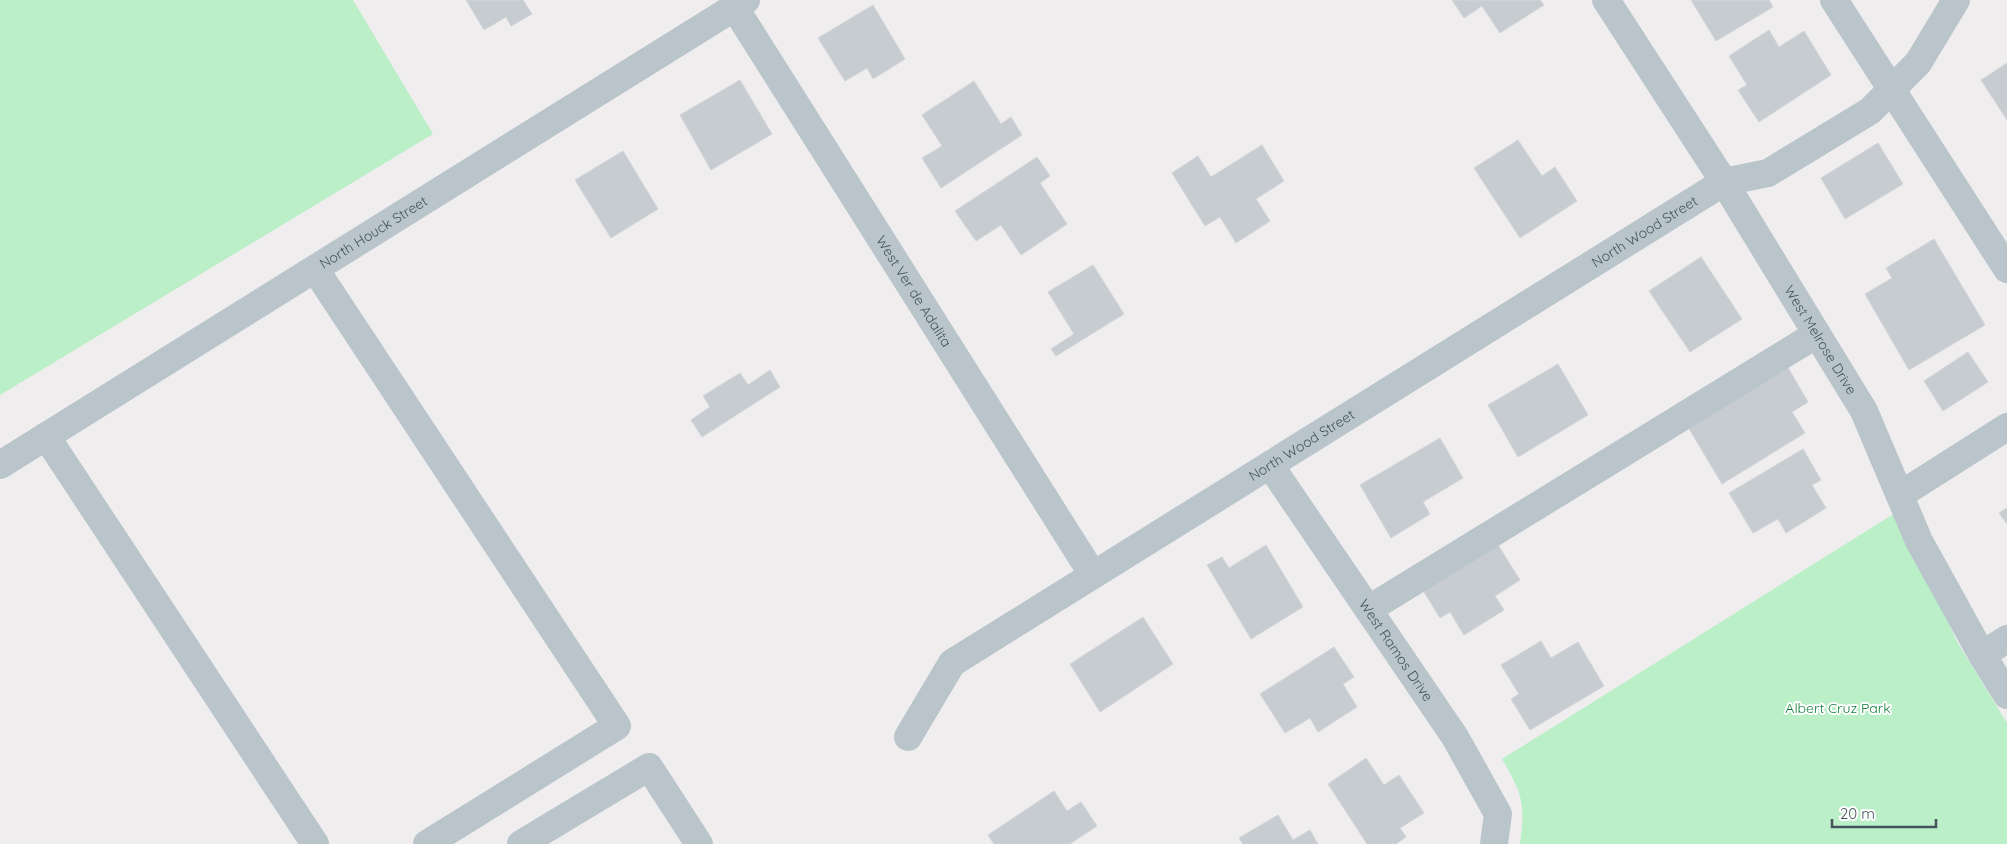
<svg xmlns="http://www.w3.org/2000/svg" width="2007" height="844" font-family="Quicksand,sans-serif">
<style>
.green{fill:#baefc7}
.building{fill:#c7ccd0;stroke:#d1d5d9}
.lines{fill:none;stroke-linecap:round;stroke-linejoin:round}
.minor{stroke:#b9c5cb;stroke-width:28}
.labels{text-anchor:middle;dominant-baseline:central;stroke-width:4;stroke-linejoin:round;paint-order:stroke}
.street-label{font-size:14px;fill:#45545b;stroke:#fff}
.park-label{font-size:14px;fill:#157d39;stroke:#fff}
</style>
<rect width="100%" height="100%" fill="#f0edee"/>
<path class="green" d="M0 0H353L433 134 0 395Z
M1900 510 1956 640 2007 723V844H1520C1525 803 1523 795 1502 759Z"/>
<path class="building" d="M466 0H523L532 14 511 26 506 17 484 30Z
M1452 0H1540L1544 5 1500 33 1482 6 1464 18Z
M1691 0H1769L1773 7 1716 41Z
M873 5 905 59 873 79 867 68 845 81 818 38Z
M1769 30 1779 47 1804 31 1831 75 1759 122 1738 90 1747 85 1729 56Z
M2007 63V120L1981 80Z
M740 80 772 134 711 170 680 115Z
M974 81 1001 124 1011 117 1022 135 941 188 922 158 942 146 922 115Z
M1518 140 1542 176 1555 167 1577 201 1520 238 1474 168Z
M1878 143 1903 184 1845 219 1821 178Z
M1262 145 1284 181 1256 199 1270 221 1236 243 1220 217 1205 226 1172 173 1198 156 1211 177Z
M623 151 658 209 611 238 575 180Z
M1037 157 1050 176 1040 183 1067 224 1021 255 1001 225 976 241 955 211Z
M1934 239 1985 325 1909 370 1865 294 1892 278 1886 268Z
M1701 257 1742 319 1690 352 1649 291Z
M1093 265 1124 314 1056 356 1051 349 1074 334 1048 292Z
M1968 352 1988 382 1943 411 1924 381Z
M1558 364 1588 415 1518 457 1488 405Z
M1787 366 1808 402 1792 412 1805 433 1722 484 1688 427Z
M770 370 780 387 702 437 691 420 710 407 703 396 740 373 748 385Z
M1440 438 1463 478 1423 502 1430 514 1391 538 1360 485Z
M1803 449 1821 480 1812 485 1826 508 1786 533 1778 519 1753 533 1729 493Z
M2007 508V524L1999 513Z
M1495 540 1520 580 1495 596 1504 610 1464 635 1450 612 1440 618 1421 587Z
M1266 545 1303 607 1251 639 1207 565 1222 557 1229 568Z
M1143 617 1173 664 1100 712 1070 664Z
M1541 641 1551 658 1578 642 1604 686 1530 730 1511 699 1519 694 1501 665Z
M1334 647 1354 677 1343 684 1357 707 1318 732 1310 718 1285 733 1260 694Z
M1366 758 1384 785 1399 775 1424 813 1400 828 1406 837 1396 844H1367L1328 784Z
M1054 791 1067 811 1081 802 1097 826 1070 844H994L988 835Z
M1278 815 1293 840 1310 830 1318 844H1243L1239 838Z"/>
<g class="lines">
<g class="minor">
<path id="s1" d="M1606 0 1724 182 1864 411 1919 541 1982 655 2007 695"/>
<path d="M1834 0 2007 269"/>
<path id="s2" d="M735 8 1093 575"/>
<path d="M315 269 617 726 427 844"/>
<path d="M46 436 315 844"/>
<path id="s3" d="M0 465 746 0"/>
<path id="s4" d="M1270 465 1455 737 1498 814 1494 844"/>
<path d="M1900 495 2007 427"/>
<path d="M1369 609 1817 334"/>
<path d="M1982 655 2007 639"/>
<path id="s5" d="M908 737 952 663 1724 182 1768 173 1870 111 1918 63 1956 0"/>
<path d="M521 844 649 767 699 844"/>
</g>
</g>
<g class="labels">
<g class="street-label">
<text stroke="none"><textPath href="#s5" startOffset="902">North Wood Street</textPath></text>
<text stroke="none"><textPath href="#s3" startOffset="440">North Houck Street</textPath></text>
<text stroke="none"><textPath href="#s2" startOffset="335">West Ver de Adalita</textPath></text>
<text stroke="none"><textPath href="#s1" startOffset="402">West Melrose Drive</textPath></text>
<text stroke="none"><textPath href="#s5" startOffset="498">North Wood Street</textPath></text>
<text stroke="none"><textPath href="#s4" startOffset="224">West Ramos Drive</textPath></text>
</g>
<g class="park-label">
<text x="1838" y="708">Albert Cruz Park</text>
</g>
</g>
<path d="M1832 819v8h104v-8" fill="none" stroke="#45545b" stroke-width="2.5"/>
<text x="1840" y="819" font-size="15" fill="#45545b" stroke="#ffffff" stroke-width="4" paint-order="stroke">20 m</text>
</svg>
